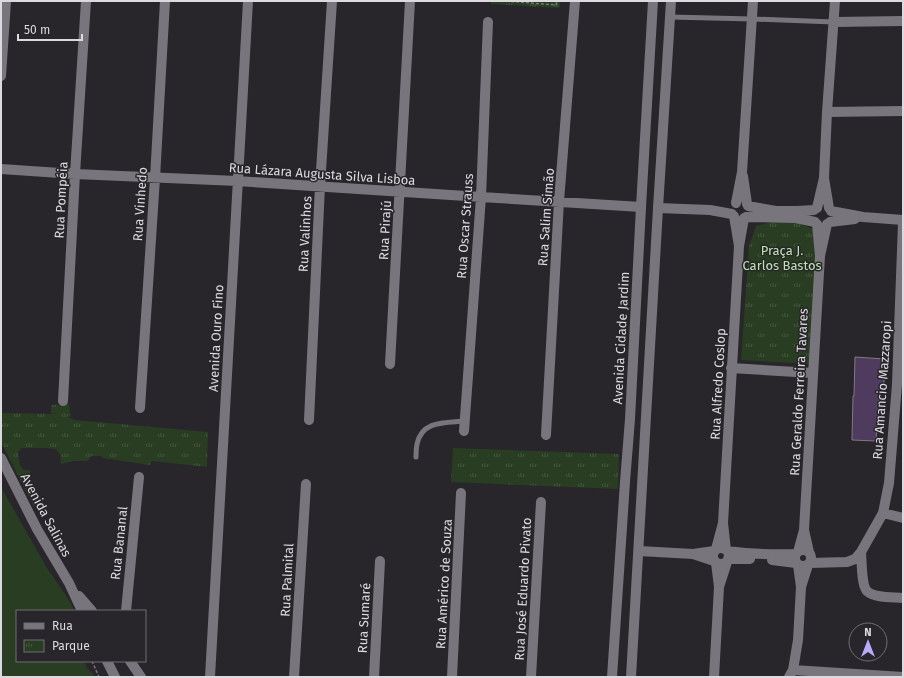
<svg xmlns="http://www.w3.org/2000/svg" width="904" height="678" font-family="'Fira Sans',sans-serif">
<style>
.grass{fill:#283d22}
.park{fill:url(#park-tufts)}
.building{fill:#4f3b5e;stroke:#7e7a82}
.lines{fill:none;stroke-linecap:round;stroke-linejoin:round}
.path{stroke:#78757a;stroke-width:1.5;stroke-dasharray:3 2;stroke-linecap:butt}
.lane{stroke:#79757d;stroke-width:5}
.street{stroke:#79757d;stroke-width:10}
.secondary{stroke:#79757d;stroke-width:10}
.labels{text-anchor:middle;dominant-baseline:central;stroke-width:3;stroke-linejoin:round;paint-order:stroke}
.street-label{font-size:13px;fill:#dcdade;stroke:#28252b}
.park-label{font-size:13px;fill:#b7e5ab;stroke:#28252b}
</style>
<defs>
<pattern id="park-tufts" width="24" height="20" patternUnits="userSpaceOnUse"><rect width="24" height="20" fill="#283d22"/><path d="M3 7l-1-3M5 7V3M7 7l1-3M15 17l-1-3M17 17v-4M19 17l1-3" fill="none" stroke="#475842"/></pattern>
</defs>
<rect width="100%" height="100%" fill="#28252b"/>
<path class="grass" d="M1 487 47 568 67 597 75 611H17V661H84L87 668 96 677H1Z"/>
<path class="park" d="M491 1H560L559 8 491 4Z
M777 221 796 222 816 230 817 258 809 364 741 360 749 246 756 226Z
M69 404 71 417 66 416 75 420 208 432 207 467 152 461 150 465 102 458 101 456H91L88 461H74L61 464 60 455 56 449 47 448H22L18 452 20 466 23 469 31 471 29 477 37 499 34 507 1 442V413L56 414 51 413V405Z
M453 448 619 454 618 489 451 482Z"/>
<path class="building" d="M855 357 885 359 884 383H882L881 395H879L876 441 852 440 853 396H854Z"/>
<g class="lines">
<path class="path" d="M506 1 556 5 557 1
M92 661 99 677"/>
<path class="lane" d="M670 17 752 19 834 22
M416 457C416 453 416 449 417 444 422 420 446 423 465 421"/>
<path class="street" d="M834 22 903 21
M1 76 6 1
M827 112 903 111
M1 169 75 174 237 181 481 197 641 207
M743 176 747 204
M824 178 827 112 835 1
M736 203 742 172 753 1
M748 206 776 211H797L814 210
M658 208 710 210 732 214
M817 208 824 178 829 208
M831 211 863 217 903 220
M734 216 739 246 744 218
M746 217 796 218 815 222
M830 222 855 219
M817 224 820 256 827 224
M390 364 410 1
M731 368 813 373
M63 401 75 174 86 1
M140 408 155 178 165 1
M309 420 320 186 332 1
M464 431 481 197 488 22
M546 435 559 201 575 1
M883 513 903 518
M723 523 739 246
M804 530 820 256
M713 556a8 8 0 1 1 16 0a8 8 0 1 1-16 0Z
M716 549 723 523 726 550
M795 558a8 8 0 1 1 16 0a8 8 0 1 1-16 0Z
M639 551 693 554
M714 551 693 554 714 561
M727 551C751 554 773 555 796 554
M798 552 804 530 809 552
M861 552C862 561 861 587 868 592 875 598 894 597 903 598
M728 559H750
M772 560 796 563
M716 563 719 587 727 562
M810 563 847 562 855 559 861 552 883 513 889 483 897 384 903 223
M798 565 801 587 808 565
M126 611 139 477
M793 670 903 677
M210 677 248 1
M294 677 306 484
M374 677 380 561
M452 677 461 493
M531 677 541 502
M714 677 719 587
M789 677 793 670 798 640 801 587"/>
<path class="secondary" d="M1 458 37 529 69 583 82 611
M79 596 92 611
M107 661 115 677
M130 661 141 677
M612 677 625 482 630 419 641 207 653 1
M631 677 658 208 671 1"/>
</g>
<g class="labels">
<g class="street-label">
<text transform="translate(322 174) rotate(4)">Rua Lázara Augusta Silva Lisboa</text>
<text transform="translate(61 200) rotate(-87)">Rua Pompéia</text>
<text transform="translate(140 204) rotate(-86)">Rua Vinhedo</text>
<text transform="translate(546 217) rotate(-86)">Rua Salim Simão</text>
<text transform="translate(465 226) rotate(-86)">Rua Oscar Strauss</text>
<text transform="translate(385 230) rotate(-87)">Rua Pirajú</text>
<text transform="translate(305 234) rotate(-87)">Rua Valinhos</text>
<text transform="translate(216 338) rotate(-87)">Avenida Ouro Fino</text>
<text transform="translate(621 338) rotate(-87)">Avenida Cidade Jardim</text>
<text transform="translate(718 384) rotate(-87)">Rua Alfredo Coslop</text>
<text transform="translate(882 390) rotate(-86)">Rua Amancio Mazzaropi</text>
<text transform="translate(799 392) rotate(-87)">Rua Geraldo Ferreira Tavares</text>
<text transform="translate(46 515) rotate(62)">Avenida Salinas</text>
<text transform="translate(119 543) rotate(-84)">Rua Bananal</text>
<text transform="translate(287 580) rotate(-87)">Rua Palmital</text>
<text transform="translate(444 584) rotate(-87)">Rua Américo de Souza</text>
<text transform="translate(523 589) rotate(-87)">Rua José Eduardo Pivato</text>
<text transform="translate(364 618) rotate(-87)">Rua Sumaré</text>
</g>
<g class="park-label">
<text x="782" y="250">Praça J.<tspan x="782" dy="15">Carlos Bastos</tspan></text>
</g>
</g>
<rect width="904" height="678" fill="none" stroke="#dcdade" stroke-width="4"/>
<rect x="16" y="610" width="130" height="52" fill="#28252b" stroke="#706d73"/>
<rect x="24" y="623" width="20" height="6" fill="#79757d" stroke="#706d73"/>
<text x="52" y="630" font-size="12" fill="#dcdade">Rua</text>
<rect x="24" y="640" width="20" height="12" fill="url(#park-tufts)" stroke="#706d73"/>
<text x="52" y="650" font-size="12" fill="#dcdade">Parque</text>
<g transform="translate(868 642)"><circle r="19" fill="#28252b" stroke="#706d73"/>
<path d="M0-3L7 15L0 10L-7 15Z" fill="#b9abf7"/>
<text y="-6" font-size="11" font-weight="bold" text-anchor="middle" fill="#dcdade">N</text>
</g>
<path d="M18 34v6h64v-6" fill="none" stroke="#dcdade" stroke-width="2"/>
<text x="24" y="34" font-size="12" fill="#dcdade" stroke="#28252b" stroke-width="3" paint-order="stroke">50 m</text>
</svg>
